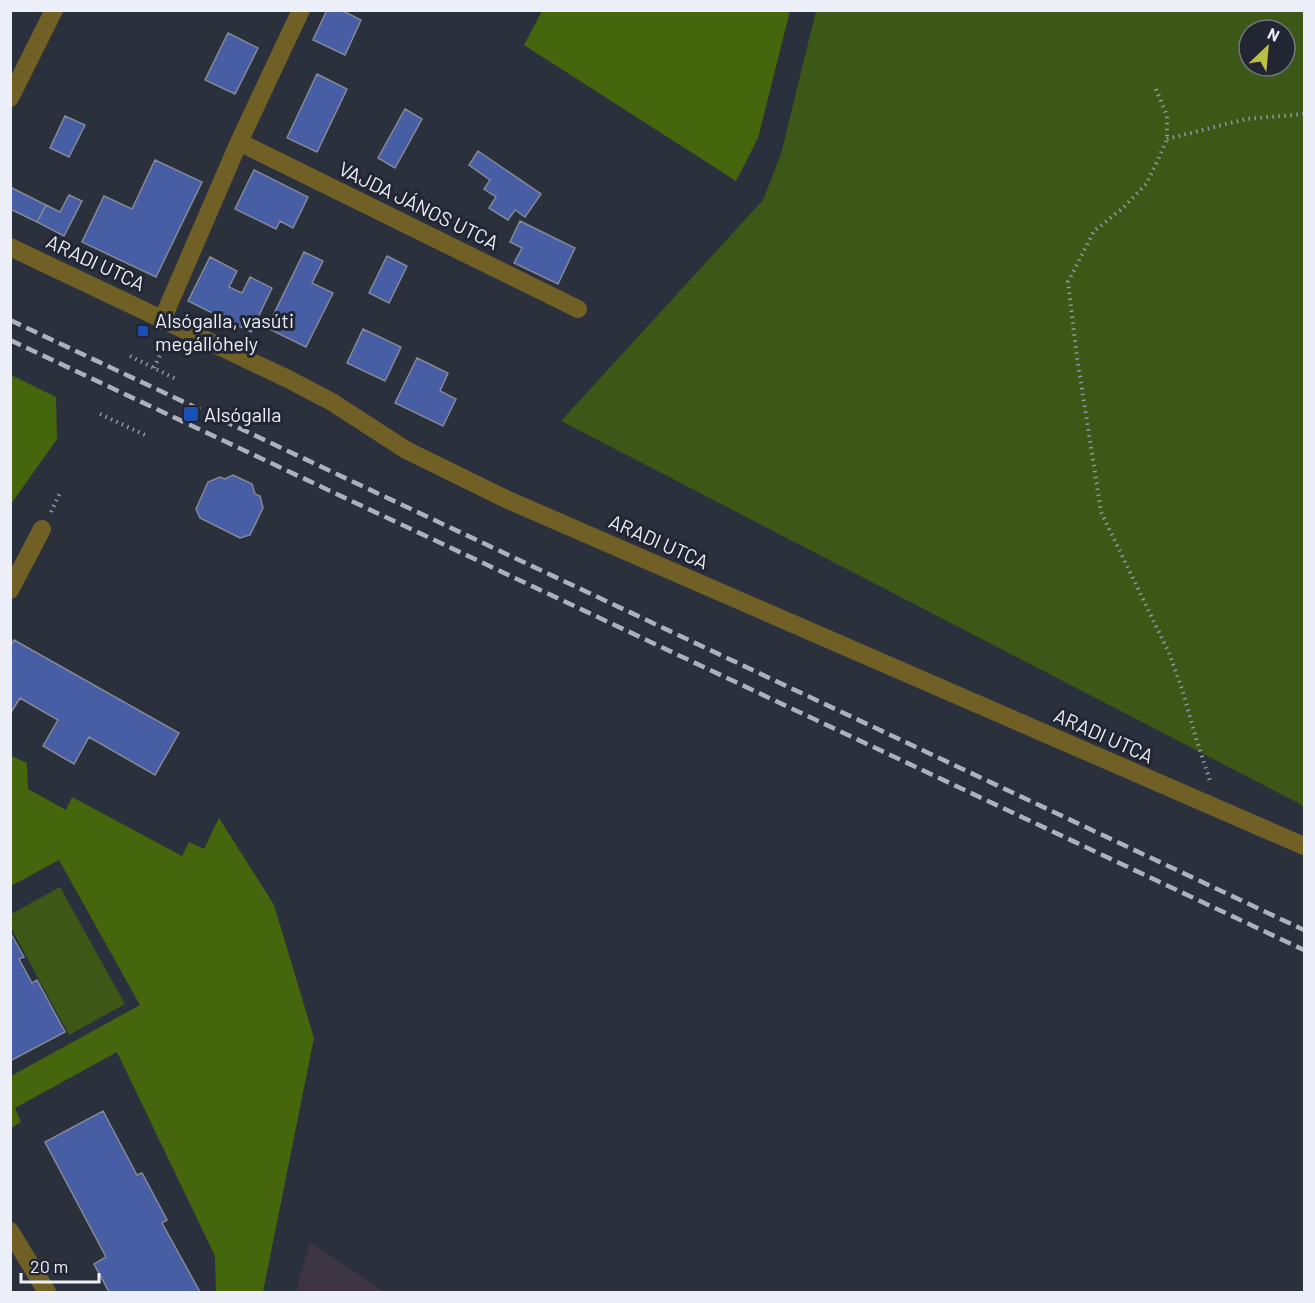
<svg xmlns="http://www.w3.org/2000/svg" width="1315" height="1303" font-family="Barlow,sans-serif">
<style>
.industrial{fill:#3d3444}
.green{fill:#3d5716;fill-rule:evenodd}
.forest{fill:#46660e}
.building{fill:#475da4;stroke:#838998;stroke-width:1.5}
.lines{fill:none;stroke-linecap:round;stroke-linejoin:round}
.path{stroke:#9296a1;stroke-width:4;stroke-dasharray:1.5 4.5;stroke-linecap:butt}
.street{stroke:#716026;stroke-width:18}
.rail{stroke:#aeb1bc;stroke-width:4.5;stroke-dasharray:12 6;stroke-linecap:butt}
.transit-dot{fill:#1a4fb4;stroke:#222632;stroke-width:2}
.labels{text-anchor:middle;dominant-baseline:central;stroke-width:6;stroke-linejoin:round;paint-order:stroke}
.street-label{font-size:20px;fill:#eceff8;stroke:#222632}
.poi-label{font-size:20px;fill:#eceff8;stroke:#222632;text-anchor:start}
</style>
<rect width="100%" height="100%" fill="#2b303d"/>
<path class="industrial" d="M310 1242 385 1292H296Z"/>
<path class="green" d="M816 11H1304V806L561 421 763 200 781 154ZM1249 30H1285V66H1249Z
M60 887 125 1004 69 1035 11 928V914Z"/>
<path class="forest" d="M788 11H790L758 138 736 181 524 45 542 11Z
M11 375 56 397 57 439 11 504Z
M12 756 27 763 28 789 66 810 72 797 182 856 189 842 204 849 219 818 274 905 314 1038 263 1292H216L215 1256 117 1052 15 1108 21 1122 11 1128V1076L140 1005 59 860 11 886 10 759Z"/>
<path class="building" d="M327 10H341L361 20 345 55 313 40Z
M228 33 258 48 235 94 205 80Z
M317 74 347 89 317 152 287 138Z
M405 109 422 119 395 168 378 158Z
M65 116 85 125 69 157 50 148Z
M478 151 541 194 525 217 515 210 508 220 489 208 496 197 484 189 490 180 469 165Z
M155 160 202 182 156 277 82 242 104 196 132 209Z
M254 170 308 197 293 228 280 221 276 229 235 209Z
M10 187 46 205 37 222 10 209Z
M69 195 82 201 64 236 37 222 46 205 60 212Z
M520 221 575 248 558 284 514 263 522 248 510 242Z
M304 252 323 261 312 283 333 293 306 347 267 328Z
M387 256 407 266 389 303 369 293Z
M210 257 237 271 229 287 242 293 250 277 272 288 251 332 188 301Z
M363 329 401 347 385 381 347 363Z
M417 358 448 373 440 391 456 399 443 426 395 403Z
M233 475 252 484 255 494 260 496 263 508 250 535 240 538 200 518 196 509 208 482 220 477 225 479Z
M14 640 179 733 155 775 89 737 74 764 43 746 58 720 20 698 10 714V647Z
M10 932 24 957 19 959 32 983 37 980 65 1032 10 1061Z
M103 1111 137 1175 142 1173 167 1220 162 1223 200 1292H109L94 1264 106 1257 45 1142Z"/>
<g class="lines">
<path class="path" d="M1156 89 1167 116V139L1157 162 1146 184 1124 207 1094 231 1068 282 1076 350 1101 512 1169 653 1182 689 1196 738 1210 781
M1167 139 1246 119 1304 114
M130 356 178 380
M154 368 165 344
M100 414 145 435
M51 512 61 491"/>
<path class="street" d="M10 98 54 10
M239 142 578 309
M10 247 288 379 332 402 406 450 508 500 1304 846
M163 318 239 142 301 10
M10 590 42 529
M10 1231 47 1292"/>
<path class="rail" d="M10 320 1304 930
M10 340 1304 950"/>
</g>
<g class="transit-dot">
<rect x="137" y="325" width="12" height="12" rx="3"/>
<rect x="183" y="406" width="16" height="16" rx="3"/>
</g>
<g class="labels">
<g class="street-label">
<text transform="translate(419 205) rotate(26)">VAJDA JÁNOS UTCA</text>
<text transform="translate(96 262) rotate(25)">ARADI UTCA</text>
<text transform="translate(659 541) rotate(24)">ARADI UTCA</text>
<text transform="translate(1104 735) rotate(24)">ARADI UTCA</text>
</g>
<g class="poi-label">
<text x="155" y="320">Alsógalla, vasúti<tspan x="155" dy="23">megállóhely</tspan></text>
<text x="204" y="414">Alsógalla</text>
</g>
</g>
<rect width="1315" height="1303" fill="none" stroke="#eceff8" stroke-width="24"/>
<g transform="translate(1267 48) rotate(26)"><circle r="28" fill="#222632" stroke="#737681" stroke-width="1.5"/>
<path d="M0-4.5L10 22L0 15L-10 22Z" fill="#bac046"/>
<text y="-9" font-size="16" font-weight="bold" text-anchor="middle" fill="#eceff8">N</text>
</g>
<path d="M21 1273v9h78v-9" fill="none" stroke="#eceff8" stroke-width="3"/>
<text x="30" y="1273" font-size="18" fill="#eceff8" stroke="#222632" stroke-width="4.5" paint-order="stroke">20 m</text>
</svg>
